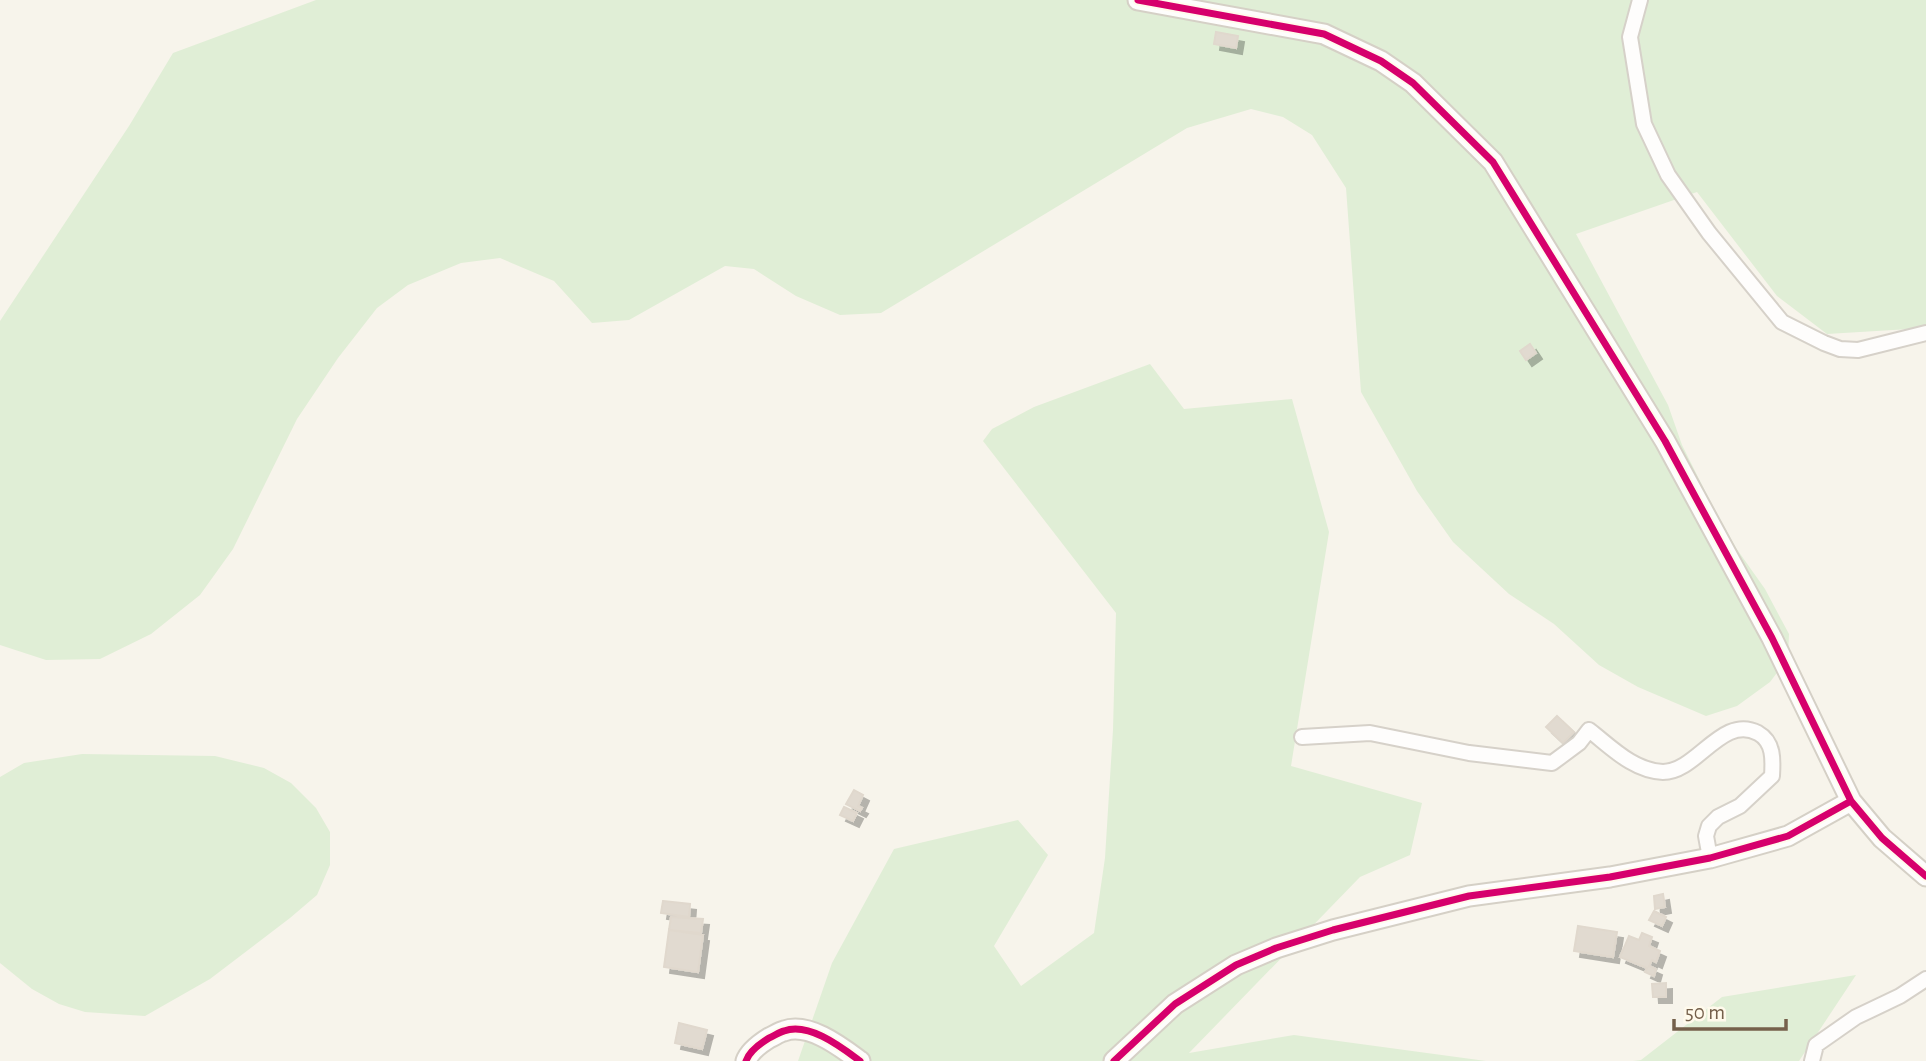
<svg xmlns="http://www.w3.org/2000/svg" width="1926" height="1061" font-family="'Alegreya Sans',sans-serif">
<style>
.green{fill:#e0eed6}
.building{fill:#e1dad0;stroke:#e0d8cd;stroke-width:2;filter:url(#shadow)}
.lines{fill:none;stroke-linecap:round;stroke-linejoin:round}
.street-casing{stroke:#d6d1c9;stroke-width:18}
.secondary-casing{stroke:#d5d0c6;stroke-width:23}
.street{stroke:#fefdfc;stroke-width:14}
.secondary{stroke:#fefdfc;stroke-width:19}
.cycleway-casing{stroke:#fffaec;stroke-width:11}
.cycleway{stroke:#d6006c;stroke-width:7}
</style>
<defs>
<filter id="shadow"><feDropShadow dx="6" dy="6" stdDeviation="0" flood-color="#0004"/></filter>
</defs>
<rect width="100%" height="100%" fill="#f7f4eb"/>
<path class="green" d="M316 0H1926V328L1827 334 1777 296 1697 192 1576 234 1668 405 1682 445 1709 499 1736 548 1765 589 1789 634 1788 658 1770 682 1737 706 1706 716 1638 687 1599 665 1554 624 1509 594 1453 542 1417 491 1361 392 1346 188 1312 135 1283 117 1251 109 1187 128 881 313 840 315 796 296 754 269 725 266 629 320 592 323 554 281 500 258 461 263 408 285 377 308 338 358 297 419 233 549 200 595 151 634 100 659 46 660 0 645V321L129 126 173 53Z
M1150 364 1184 409 1292 399 1329 532 1291 766 1422 803 1410 855 1360 877 1189 1053 1294 1035 1486 1061H798L832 963 894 849 1018 820 1048 855 994 946 1021 986 1094 933 1105 858 1113 730 1116 613 983 441 992 429 1034 407Z
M82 754 215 756 264 768 291 783 316 808 330 832V865L317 895 290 918 210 979 145 1016 85 1012 59 1004 32 989 0 963V777L24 763Z
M1856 975 1799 1061H1633L1641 1060 1722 997Z"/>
<path class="building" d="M1216 32 1238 36 1236 48 1214 44Z
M1530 344 1536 353 1526 360 1520 351Z
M1557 716 1574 732 1563 743 1546 727Z
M854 790 863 795 858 806 862 808 860 811 846 804Z
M844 807 857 813 853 821 840 815Z
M1663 894 1665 907 1655 909 1654 896Z
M663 901 690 904 689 917 661 913Z
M1654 911 1666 917 1662 926 1649 920Z
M671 917 703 919 701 933 669 930Z
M1578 926 1617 932 1613 957 1574 951Z
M669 930 703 935 698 972 664 967Z
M1642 933 1652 937 1649 946 1660 951 1656 962 1652 960 1649 966 1656 969 1654 976 1645 972 1647 968 1620 957 1629 936 1639 940Z
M1666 983V997H1653L1652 984Z
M679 1023 707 1030 702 1049 675 1043Z"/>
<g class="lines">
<defs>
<path id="street" d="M1640 0 1630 37 1644 124 1668 175 1709 233 1782 322 1824 343 1840 349 1858 350 1926 333
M1302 737 1370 733 1469 753 1552 763 1579 743 1589 730C1610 746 1633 771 1663 772 1697 772 1722 714 1758 733 1774 742 1773 760 1772 776L1740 806 1718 817 1709 826 1706 836 1710 858
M1812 1061 1816 1045 1856 1017 1900 996 1926 979"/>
<path id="secondary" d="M1138 0 1324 34 1381 61 1413 83 1493 162 1665 441 1772 638 1851 801 1882 838 1926 876
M746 1061C749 1052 761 1043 769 1038 774 1036 779 1032 784 1031 809 1022 841 1047 860 1061
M1114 1061 1175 1004 1236 965 1276 948 1333 930 1469 896 1610 877 1710 858 1788 836 1851 801"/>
</defs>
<use href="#street" class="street-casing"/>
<use href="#secondary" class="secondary-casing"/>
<use href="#street" class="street"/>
<use href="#secondary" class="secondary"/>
<defs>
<path id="cycleway" d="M1138 0 1324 34 1381 61 1413 83 1493 162 1665 441 1772 638 1851 801 1882 838 1926 876
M746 1061C749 1052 761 1043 769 1038 774 1036 779 1032 784 1031 809 1022 841 1047 860 1061
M1114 1061 1175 1004 1236 965 1276 948 1333 930 1469 896 1610 877 1710 858 1788 836 1851 801"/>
</defs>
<use href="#cycleway" class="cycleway-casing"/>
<use href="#cycleway" class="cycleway"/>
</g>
<path d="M1674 1019v10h112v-10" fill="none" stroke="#75604b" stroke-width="3.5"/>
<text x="1685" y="1019" font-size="21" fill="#75604b" stroke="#fffaec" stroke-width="5" paint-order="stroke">50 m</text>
</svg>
